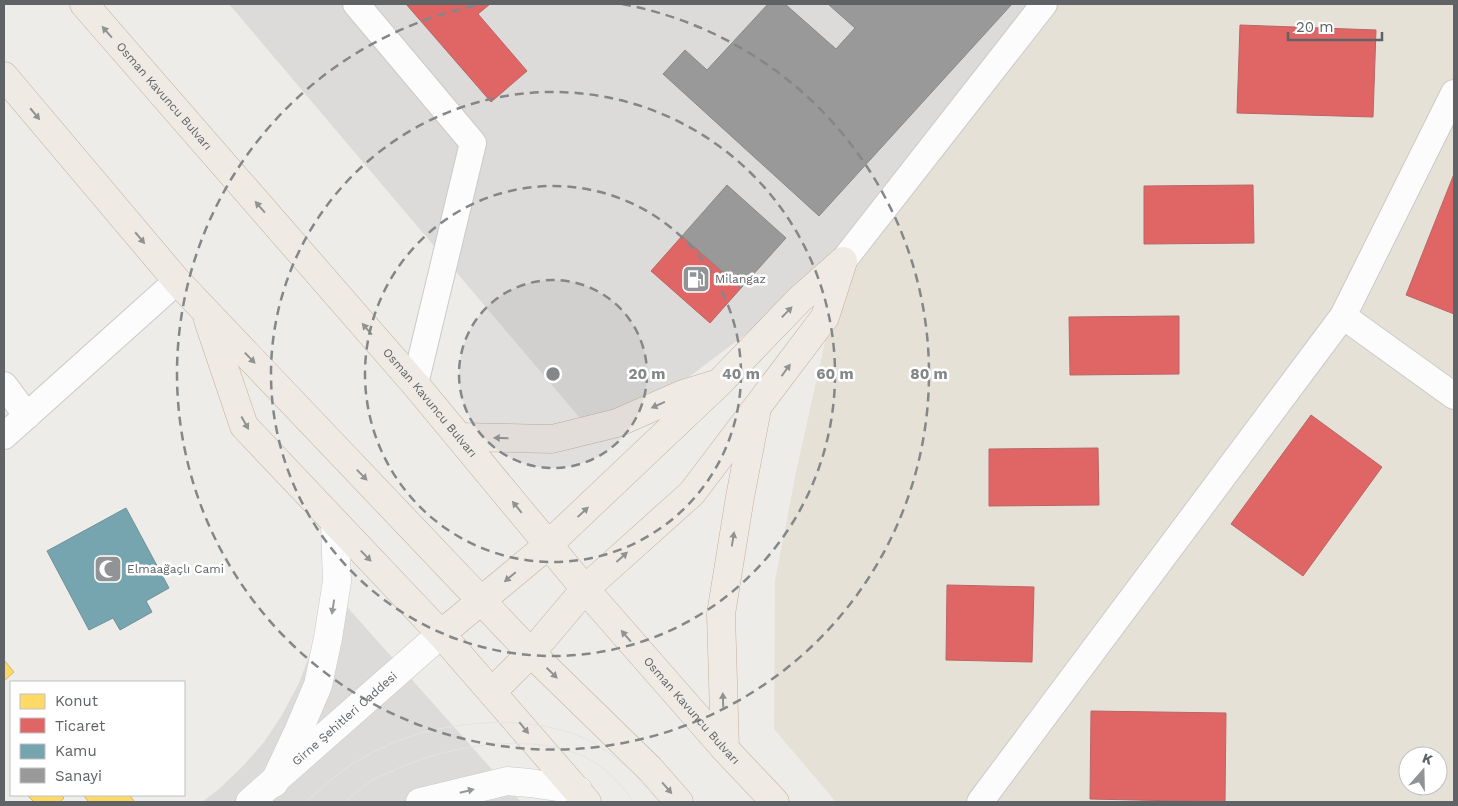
<svg xmlns="http://www.w3.org/2000/svg" width="1458" height="806" font-family="'Work Sans',sans-serif">
<style>
.commercial{fill:#e6e1d7;fill-rule:evenodd}
.industrial{fill:#dddbd9}
.homes{fill:#ffd966;stroke:#cfb666}
.shops{fill:#e06666;stroke:#b96566}
.public{fill:#76a5af;stroke:#6f9199}
.industry{fill:#999;stroke:#88898a}
.lines{fill:none;stroke-linecap:round;stroke-linejoin:round}
.street-casing{stroke:#cacac9;stroke-width:28}
.secondary-casing{stroke:#c7c9c8;stroke-width:29}
.highway-casing{stroke:#c2b199;stroke-width:29}
.street{stroke:#fcfcfc;stroke-width:26}
.secondary{stroke:#fcfcfc;stroke-width:28}
.highway{stroke:#efeae4;stroke-width:28}
.tram{stroke:#e3e4e3;stroke-width:1}
.oneway{fill:#919292}
.oneway2{fill:#96999a}
.ring{fill:none;stroke:#848788;stroke-width:2.5;stroke-dasharray:9 6}
.labels{text-anchor:middle;dominant-baseline:central;stroke-width:5;stroke-linejoin:round;paint-order:stroke}
.street-label{font-size:12px;fill:#5f6366;stroke:#fff}
.poi-label{font-size:12px;fill:#5f6366;stroke:#fff;text-anchor:start}
.centre{fill:#848788;stroke:#fff;stroke-width:2.5}
.ring-label{font-size:15px;text-anchor:middle;font-weight:bold;fill:#848788;stroke:#fff;stroke-width:5;stroke-linejoin:round;paint-order:stroke}
</style>
<rect width="100%" height="100%" fill="#edece9"/>
<path class="commercial" d="M1046 4H1454V802H836L774 729 775 581 796 472 843 261ZM1408 756H1438V786H1408Z"/>
<path class="industrial" d="M229 4H1046L843 261 601 443Z
M324 581 521 802H202L219 789 243 766 264 742 282 715 299 683 311 651Z"/>
<path class="homes" d="M4 660 14 672 4 681Z
M27 795H61L64 798 60 802H34Z
M83 795H129L135 802H89Z"/>
<path class="shops" d="M406 4H490L478 14 527 71 491 102Z
M1240 25 1376 30 1373 117 1237 113Z
M1454 174V314L1406 295Z
M1253 185 1254 243 1144 244V186Z
M682 236 741 288 710 323 651 271Z
M1179 316V374L1070 375 1069 317Z
M1311 415 1382 467 1303 576 1231 524Z
M1098 448 1099 505 989 506V449Z
M947 585 1034 587 1032 662 946 660Z
M1091 711 1226 713 1225 802 1090 799Z"/>
<path class="public" d="M126 508 169 588 146 601 152 612 120 630 113 618 89 630 47 551Z"/>
<path class="industry" d="M768 4H785L836 49 855 28 828 4H1012L819 216 663 74 685 50 707 70Z
M727 185 786 238 741 288 682 236Z"/>
<g class="lines">
<defs>
<path id="street" d="M356 4 473 143 415 384
M843 261 1044 4
M1343 316 1454 396
M4 385 27 416
M4 436 177 281
M980 802 1343 316 1454 93"/>
<g id="secondary">
<path d="M274 783 298 732 318 685 328 638 337 581 335 524"/>
<path id="s1" d="M250 802 441 634"/>
<path d="M420 802 507 781 530 783 578 790"/>
</g>
<g id="highway">
<path id="s2" d="M84 4 415 384 585 589 725 749 775 802"/>
<path d="M4 76 177 281 531 653 650 769 679 802"/>
<path d="M208 320 244 426 441 634 587 802"/>
<path d="M460 437 552 439 617 423 683 394 712 385"/>
<path d="M441 634 548 545 720 382 799 300 842 262"/>
<path d="M492 692 531 653 585 589 692 493 825 317 843 261"/>
<path d="M725 749 721 614 740 497 756 414"/>
</g>
</defs>
<use href="#street" class="street-casing"/>
<use href="#secondary" class="secondary-casing"/>
<use href="#highway" class="highway-casing"/>
<use href="#street" class="street"/>
<use href="#secondary" class="secondary"/>
<use href="#highway" class="highway"/>
<path class="tram" d="M305 802C322 789 340 770 359 760 378 749 399 739 421 733 472 719 548 716 595 744 621 759 640 779 659 802
M345 802C353 795 362 787 371 781 377 777 385 774 392 771 447 745 539 729 594 762 611 772 622 787 634 802"/>
</g>
<defs><path id="oneway-solid" d="M-6-.8H1V-3.2L6.5 0L1 3.2V.8H-6Z" transform="scale(1.25)"/></defs>
<g class="oneway">
<use href="#oneway-solid" transform="translate(107 32) rotate(-131)"/>
<use href="#oneway-solid" transform="translate(35 114) rotate(50)"/>
<use href="#oneway-solid" transform="translate(260 207) rotate(-131)"/>
<use href="#oneway-solid" transform="translate(140 238) rotate(50)"/>
<use href="#oneway-solid" transform="translate(787 312) rotate(-46)"/>
<use href="#oneway-solid" transform="translate(367 329) rotate(-131)"/>
<use href="#oneway-solid" transform="translate(250 358) rotate(46)"/>
<use href="#oneway-solid" transform="translate(786 370) rotate(-54)"/>
<use href="#oneway-solid" transform="translate(658 405) rotate(156)"/>
<use href="#oneway-solid" transform="translate(245 423) rotate(61)"/>
<use href="#oneway-solid" transform="translate(501 438) rotate(-179)"/>
<use href="#oneway-solid" transform="translate(362 475) rotate(46)"/>
<use href="#oneway-solid" transform="translate(517 507) rotate(-129)"/>
<use href="#oneway-solid" transform="translate(583 512) rotate(-43)"/>
<use href="#oneway-solid" transform="translate(733 539) rotate(-81)"/>
<use href="#oneway-solid" transform="translate(366 556) rotate(46)"/>
<use href="#oneway-solid" transform="translate(622 557) rotate(-42)"/>
<use href="#oneway-solid" transform="translate(510 577) rotate(140)"/>
<use href="#oneway-solid" transform="translate(626 636) rotate(-131)"/>
<use href="#oneway-solid" transform="translate(552 673) rotate(44)"/>
<use href="#oneway-solid" transform="translate(723 700) rotate(-92)"/>
<use href="#oneway-solid" transform="translate(524 728) rotate(51)"/>
<use href="#oneway-solid" transform="translate(667 788) rotate(49)"/>
</g>
<g class="oneway2">
<use href="#oneway-solid" transform="translate(333 607) rotate(99)"/>
<use href="#oneway-solid" transform="translate(467 791) rotate(-14)"/>
</g>
<circle cx="553" cy="374" r="94" fill="#848788" fill-opacity=".12"/>
<g class="ring">
<circle cx="553" cy="374" r="94"/>
<circle cx="553" cy="374" r="188"/>
<circle cx="553" cy="374" r="282"/>
<path d="M622 4A376 376 0 1 1 484 4"/>
</g>
<defs>
<symbol id="fuel-square" viewBox="-11 -11 22 22"><rect x="-9" y="-9" width="18" height="18" rx="4" fill="#919394" stroke="#fff"/><path d="M-5.5-6h7V0h2V4h1.3V-2.5L3-4.5l.8-.8L6-3V5H2.5V1h-1V6h-7ZM-4.2-4.7v3.2H.2V-4.7Z" fill="#fff"/></symbol>
<symbol id="mosque-square" viewBox="-11 -11 22 22"><rect x="-9" y="-9" width="18" height="18" rx="4" fill="#919394" stroke="#fff"/><path d="M3.5-4.9A6 6 0 1 0 3.5 4.9A5 5 0 1 1 3.5-4.9Z" fill="#fff"/></symbol>
</defs>
<g fill-rule="evenodd">
<use href="#fuel-square" x="680" y="263" width="32" height="32"/>
<use href="#mosque-square" x="92" y="553" width="32" height="32"/>
</g>
<g class="labels">
<g class="street-label">
<text stroke="none"><textPath href="#s2" startOffset="122">Osman Kavuncu Bulvarı</textPath></text>
<text stroke="none"><textPath href="#s2" startOffset="528">Osman Kavuncu Bulvarı</textPath></text>
<text stroke="none"><textPath href="#s2" startOffset="932">Osman Kavuncu Bulvarı</textPath></text>
<text stroke="none"><textPath href="#s1" startOffset="126">Girne Şehitleri Caddesi</textPath></text>
</g>
<g class="poi-label">
<text x="715" y="279">Milangaz</text>
<text x="127" y="569">Elmaağaçlı Cami</text>
</g>
</g>
<circle cx="553" cy="374" r="8" class="centre"/>
<g class="ring-label">
<text x="647" y="379">20 m</text>
<text x="741" y="379">40 m</text>
<text x="835" y="379">60 m</text>
<text x="929" y="379">80 m</text>
</g>
<rect width="1458" height="806" fill="none" stroke="#5f6366" stroke-width="10"/>
<rect x="10" y="681" width="175" height="115" fill="#ffffff" stroke="#bfc1c2"/>
<rect x="20" y="694" width="25" height="15" fill="#ffd966" stroke="#bfc1c2"/>
<text x="55" y="706" font-size="15" fill="#5f6366">Konut</text>
<rect x="20" y="718" width="25" height="15" fill="#e06666" stroke="#bfc1c2"/>
<text x="55" y="731" font-size="15" fill="#5f6366">Ticaret</text>
<rect x="20" y="744" width="25" height="15" fill="#76a5af" stroke="#bfc1c2"/>
<text x="55" y="756" font-size="15" fill="#5f6366">Kamu</text>
<rect x="20" y="768" width="25" height="15" fill="#999999" stroke="#bfc1c2"/>
<text x="55" y="781" font-size="15" fill="#5f6366">Sanayi</text>
<g transform="translate(1423 771) rotate(20)"><circle r="24" fill="#ffffff" stroke="#bfc1c2"/>
<path d="M0-4L9 19L0 12L-9 19Z" fill="#919394"/>
<text y="-8" font-size="14" font-weight="bold" text-anchor="middle" fill="#5f6366">K</text>
</g>
<path d="M1288 32v8h94v-8" fill="none" stroke="#5f6366" stroke-width="2.5"/>
<text x="1296" y="32" font-size="15" fill="#5f6366" stroke="#ffffff" stroke-width="4" paint-order="stroke">20 m</text>
</svg>
